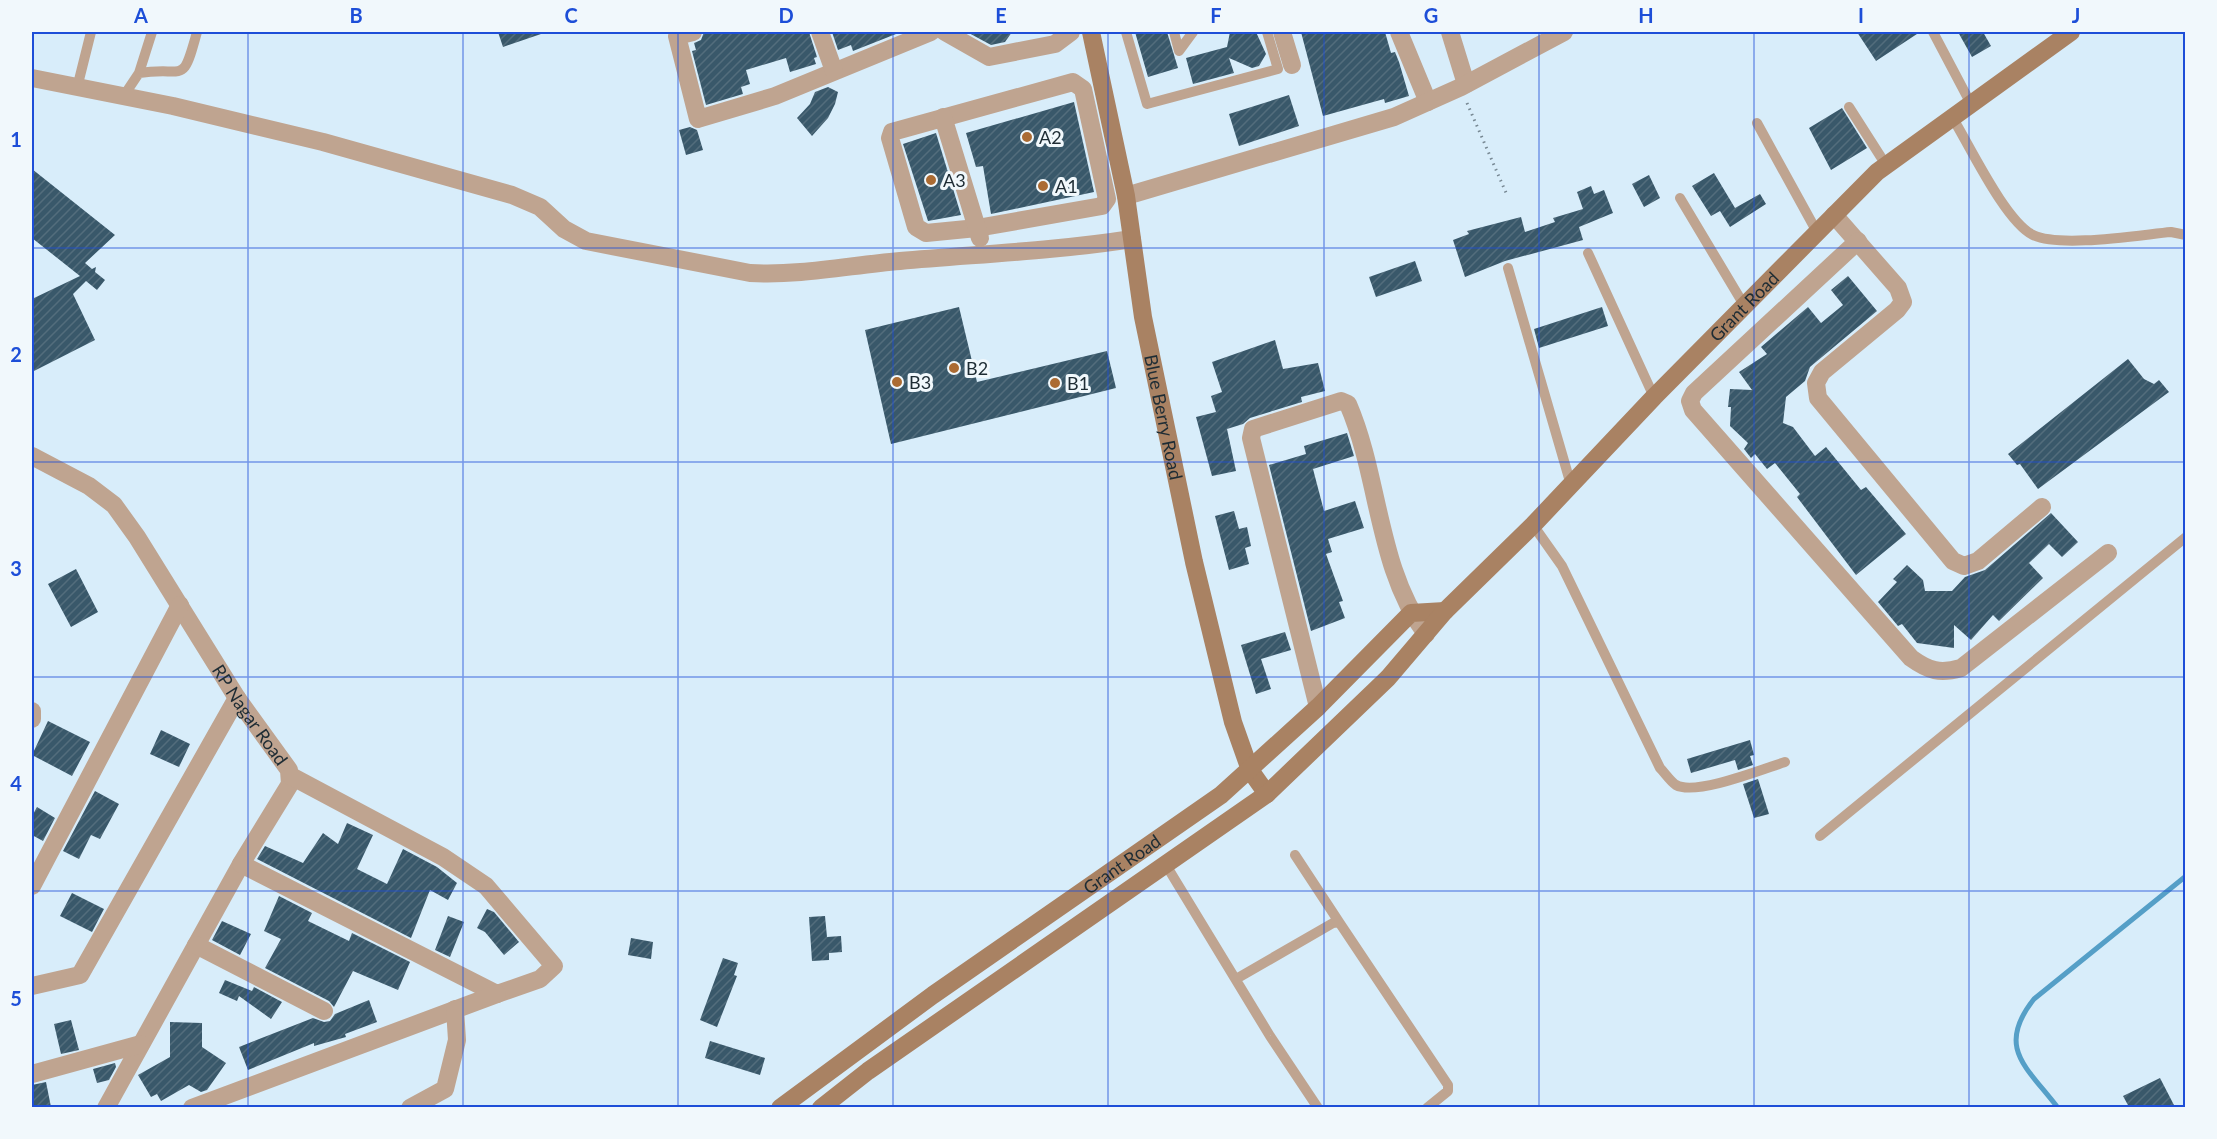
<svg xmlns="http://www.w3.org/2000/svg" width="2217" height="1139" font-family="Lato,sans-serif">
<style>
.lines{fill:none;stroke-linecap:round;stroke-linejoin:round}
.stream{stroke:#559fc7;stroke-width:5}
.building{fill:url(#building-hatch)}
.path{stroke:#778893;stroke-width:3;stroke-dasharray:1.5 4.5;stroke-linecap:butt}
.lane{stroke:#bfa490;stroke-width:10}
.street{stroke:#bfa490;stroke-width:18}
.secondary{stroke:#a98263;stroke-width:18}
.grid{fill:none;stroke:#1d4ed8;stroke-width:1.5;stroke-opacity:0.55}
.poi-dot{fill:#ab6b33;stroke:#f1f8fc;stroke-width:2}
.labels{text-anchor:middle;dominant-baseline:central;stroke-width:6;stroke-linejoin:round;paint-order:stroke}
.poi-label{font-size:18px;fill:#1e2c34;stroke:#f1f8fc;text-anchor:start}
.street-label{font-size:18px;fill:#1e2c34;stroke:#f1f8fc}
.neatline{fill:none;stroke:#1d4ed8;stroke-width:2}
.grid-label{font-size:20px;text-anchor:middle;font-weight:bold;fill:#1d4ed8}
</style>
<defs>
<pattern id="building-hatch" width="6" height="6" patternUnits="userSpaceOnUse" patternTransform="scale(1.5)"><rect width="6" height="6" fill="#39586a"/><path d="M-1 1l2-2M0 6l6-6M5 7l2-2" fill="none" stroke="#536d7c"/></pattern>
</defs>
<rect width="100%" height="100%" fill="#d8edfa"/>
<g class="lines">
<path class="stream" d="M2058 1108C2027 1067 1995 1048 2034 999L2186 876"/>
</g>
<path class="building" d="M498 32H540L541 34 503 47Z
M704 32H809L817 57 814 58 816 64 790 72 786 58 746 70 750 84 741 87 743 94 706 105 692 51 696 50 694 43 701 40Z
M832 32H901L853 51 851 45 838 50Z
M967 32H1012L1005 42 991 45Z
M1135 32H1167L1178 68 1148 77Z
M1230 32H1256L1266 54 1259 66 1252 68 1229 58 1234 73 1193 84 1186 58 1227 47Z
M1301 32H1385L1391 53 1395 52 1399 62 1409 96 1385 103 1384 99 1323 116Z
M1857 32H1920L1876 61Z
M1958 32H1983L1991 46 1972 57Z
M828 87 838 92 835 104 828 118 812 136 797 118 810 104 815 92Z
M1289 95 1299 126 1239 146 1229 114Z
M1074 102 1094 192 991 214 983 166 976 167 966 133Z
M1842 108 1867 148 1831 170 1809 128Z
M690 127 697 130 703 150 686 155 679 130Z
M936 133 961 215 928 221 903 144Z
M32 169 115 235 85 263 92 269 96 267 95 272 105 280 97 290 86 281 73 294 95 340 32 372V299L80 276 32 238Z
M1714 173 1735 208 1760 194 1766 204 1730 227 1720 211 1711 216 1692 186Z
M1649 175 1660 198 1644 207 1632 184Z
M1591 186 1594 194 1604 190 1613 213 1579 227 1583 240 1505 261 1465 277 1453 240 1469 234 1467 231 1521 217 1525 232 1555 222 1553 218 1583 209 1577 192Z
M1415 261 1422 281 1376 297 1369 277Z
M1848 276 1877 311 1810 367 1805 381 1786 397 1783 423 1793 427 1815 456 1826 447 1861 490 1866 487 1906 534 1856 575 1797 497 1800 494 1775 463 1767 469 1755 454 1751 458 1744 449 1748 443 1730 426 1731 407H1728L1730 389 1752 390 1739 372 1767 354 1761 347 1808 307 1821 323 1843 305 1831 290Z
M959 307 977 382 1107 351 1116 388 891 444 865 330Z
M1602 307 1608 326 1539 348 1534 329Z
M1275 340 1283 369 1318 363 1325 391 1301 397 1302 402 1250 418 1243 424 1227 429 1236 471 1212 476 1196 417 1216 412 1211 396 1222 392 1212 362Z
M2128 359 2144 379 2154 384 2159 380 2169 392 2038 489 2020 464 2017 465 2008 454Z
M1347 433 1354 456 1313 469 1324 511 1355 501 1364 528 1328 539 1332 552 1326 554 1343 601 1339 602 1345 618 1311 631 1269 465 1306 454 1304 446Z
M1234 511 1239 529 1247 527 1251 546 1245 548 1249 564 1229 570 1215 516Z
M2051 513 2078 542 2062 557 2049 544 2029 563 2043 578 1999 621 1993 615 1971 640 1954 625V648L1917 643 1902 624 1898 626 1878 602 1897 582 1893 579 1907 565 1923 580 1925 591H1952L1965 577 1985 570Z
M76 569 98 612 71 627 48 584Z
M1285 632 1291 650 1261 659 1271 689 1256 694 1241 645Z
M48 721 90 742 72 776 32 755Z
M161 730 190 744 179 767 150 754Z
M1750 740 1754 755 1750 756 1753 765 1738 770 1735 760 1691 773 1687 759Z
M1758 779 1769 814 1754 818 1743 784Z
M95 791 119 804 100 839 91 835 79 859 63 851Z
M37 807 55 818 43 841 32 835V816Z
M347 823 373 835 357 869 387 884 403 849 437 867 457 883 448 900 430 890 411 938 257 859 265 846 303 863 323 833 338 844Z
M72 893 104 909 92 932 60 916Z
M279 896 312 913 308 921 349 941 352 933 410 962 398 990 353 971 334 1007 329 1001 265 968 281 939 264 931Z
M487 909 494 912 519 942 504 955 485 932 477 928Z
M448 916 464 922 450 957 435 950Z
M825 916 827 937 841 936 842 952 829 953V960L812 961 809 917Z
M222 921 251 934 240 955 212 940Z
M631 938 653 942 651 959 628 955Z
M723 958 738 963 734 975 737 976 717 1027 700 1020Z
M225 980 252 991 254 987 282 1002 271 1019 239 996 237 1001 219 993Z
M369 1000 377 1022 345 1034 346 1037 314 1046V1043L248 1070 239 1047 313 1018 324 1022 330 1021 335 1014Z
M71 1020 79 1050 61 1054 54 1024Z
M170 1022 202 1023V1047L226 1063 207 1090 201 1092 189 1085 161 1101 157 1094 151 1097 138 1075 170 1057Z
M710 1041 765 1058 760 1075 705 1058Z
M115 1063 116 1067 109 1080 97 1083 93 1069Z
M2160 1078 2175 1107H2129L2123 1096Z
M46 1082 51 1107H32V1085Z"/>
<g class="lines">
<path class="path" d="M1467 103 1507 195"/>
<path class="lane" d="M1126 32 1147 104 1278 69 1267 32
M1174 32 1179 51
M1933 32 1971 104
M1179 51 1193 32
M139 73C186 66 182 87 197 32
M77 88 91 32
M123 97 139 73 152 32
M1849 107 1886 165
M1952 117C1970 146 2005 221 2033 235 2060 248 2139 235 2171 232L2186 235
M1757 123 1817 232
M1680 198 1744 305
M1588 253 1654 397
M1508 268 1571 485
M1533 525 1562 566 1660 768C1665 773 1670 781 1676 785 1696 796 1763 769 1785 762
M1820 836 2186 537
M1295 855 1339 922
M1166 865 1270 1036 1318 1108
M1236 979 1333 923 1339 922 1448 1085V1091L1427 1108"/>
<g class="street">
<path d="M693 32 677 36 698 119 775 96 931 32"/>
<path d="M820 32 834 71"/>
<path d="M945 32 989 57 1055 44 1071 32"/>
<path d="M1282 32 1292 65"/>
<path d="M1399 32 1428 102"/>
<path d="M1450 32 1466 84"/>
<path d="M32 78 173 106 323 142 512 195 540 207 564 229 586 241 750 273C800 276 851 265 900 261 978 254 1055 251 1132 239"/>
<path d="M1073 82 1083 89 1107 199 1102 206 977 228 926 233 916 227 890 138 892 132Z"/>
<path d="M943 117 980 238"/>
<path d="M1126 196 1394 117 1461 87 1564 32"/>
<path d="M1834 215 1898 288 1903 302 1897 310 1822 372 1816 383 1818 398 1953 561 1964 566 1978 561 2042 507"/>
<path d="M1858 241 1694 393 1690 401 1693 410 1911 658C1929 671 1940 674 1961 668L2108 553"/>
<path id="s1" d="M32 456 89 486 114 505 137 537 237 698 289 770 290 784 241 864 106 1108"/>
<path d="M1318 707 1251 438 1253 429 1341 401 1348 404C1380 478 1377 568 1426 634"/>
<path d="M32 711V719"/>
<path d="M241 864 497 994 540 979 554 966 486 886 443 857 291 776"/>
<path d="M32 886 180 605"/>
<path d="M196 945 324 1011"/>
<path d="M32 986 80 975 237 698"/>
<path d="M32 1074 141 1044"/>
<path d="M192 1108 497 994"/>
<path d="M410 1108 445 1089 457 1040 455 1009"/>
</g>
<g class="secondary">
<path id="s2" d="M1091 32 1126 196 1143 317 1194 562 1233 722 1250 770 1267 794"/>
<path id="s3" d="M780 1108 933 995 1221 795 1318 707 1411 613 1445 611"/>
<path id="s4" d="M821 1108 868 1071 1267 794 1388 678 1445 611 1533 525 1654 397 1877 172 2071 32"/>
</g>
</g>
<path class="grid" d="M248 32V1108M463 32V1108M678 32V1108M893 32V1108M1108 32V1108M1324 32V1108M1539 32V1108M1754 32V1108M1969 32V1108M32 248H2186M32 462H2186M32 677H2186M32 891H2186"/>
<g class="poi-dot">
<circle cx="1027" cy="137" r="6"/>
<circle cx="931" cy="180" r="6"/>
<circle cx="1043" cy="186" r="6"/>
<circle cx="954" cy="368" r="6"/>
<circle cx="897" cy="382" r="6"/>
<circle cx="1055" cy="383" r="6"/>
</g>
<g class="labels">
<g class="poi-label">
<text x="1039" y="137">A2</text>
<text x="943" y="180">A3</text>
<text x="1055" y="186">A1</text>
<text x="966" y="368">B2</text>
<text x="909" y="382">B3</text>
<text x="1067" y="383">B1</text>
</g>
<g class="street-label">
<text stroke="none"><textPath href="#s4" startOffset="1228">Grant Road</textPath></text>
<text stroke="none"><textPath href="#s2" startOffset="392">Blue Berry Road</textPath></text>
<text stroke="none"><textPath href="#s1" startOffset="346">RP Nagar Road</textPath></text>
<text stroke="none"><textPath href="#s3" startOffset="420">Grant Road</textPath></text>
</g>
</g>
<rect width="2217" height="1139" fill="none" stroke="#f1f8fc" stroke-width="66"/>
<rect x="33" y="33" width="2151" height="1073" class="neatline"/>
<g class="grid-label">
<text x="141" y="23">A</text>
<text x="356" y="23">B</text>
<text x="571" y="23">C</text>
<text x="786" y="23">D</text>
<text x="1001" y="23">E</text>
<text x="1216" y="23">F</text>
<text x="1431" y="23">G</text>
<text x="1646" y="23">H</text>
<text x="1861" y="23">I</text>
<text x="2076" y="23">J</text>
<text x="16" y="147">1</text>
<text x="16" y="362">2</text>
<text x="16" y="576">3</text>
<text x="16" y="791">4</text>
<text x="16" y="1006">5</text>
</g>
</svg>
